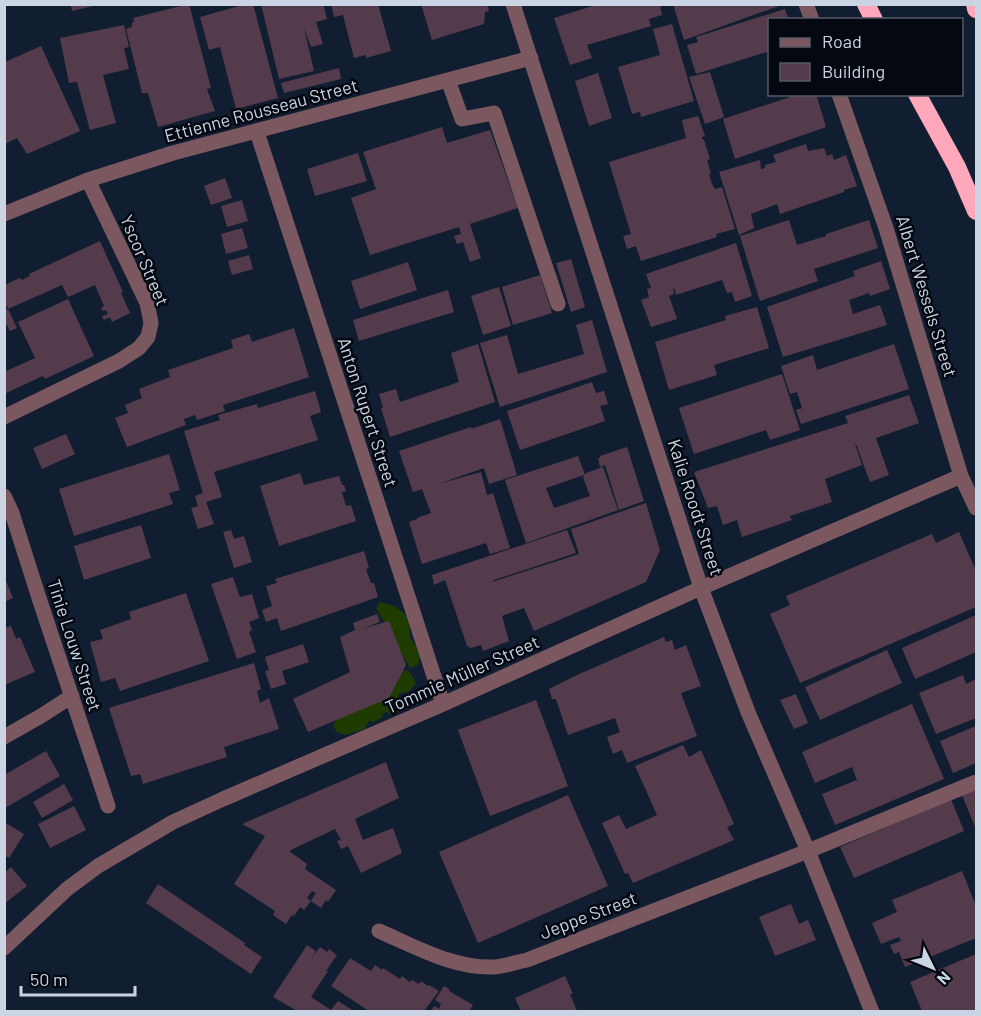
<svg xmlns="http://www.w3.org/2000/svg" width="981" height="1016" font-family="Barlow,sans-serif">
<style>
.green{fill:#1e3b00}
.building{fill:#543b4b;fill-rule:evenodd}
.lines{fill:none;stroke-linecap:round;stroke-linejoin:round}
.minor{stroke:#7b585f;stroke-width:15}
.highway{stroke:#ffa7bb;stroke-width:18}
.labels{text-anchor:middle;dominant-baseline:central;stroke-width:5;stroke-linejoin:round;paint-order:stroke}
.street-label{font-size:18px;fill:#cbd4e2;stroke:#040811}
</style>
<rect width="100%" height="100%" fill="#111e32"/>
<path class="green" d="M380 602 394 606 404 613 409 621 410 637 416 646 420 658 418 665 410 668 376 608Z
M408 670 416 683 410 691 400 693 398 695 400 700V704L404 707 401 711 390 714 386 712 382 714 383 717 374 722 369 721 365 729 346 735 337 732 333 726 339 714 392 692 403 671Z"/>
<path class="building" d="M71 4H96L97 5 72 11Z
M189 4 211 88 207 89 215 111 158 127 148 93H142L126 29 132 27V23L134 21 133 18Z
M246 4H253L278 98 236 109 220 47 209 50 200 17Z
M261 4H323L327 19 316 22 323 44 311 47 304 28 314 71 279 79Z
M331 4H378L391 51 366 58V55L354 58 343 15 334 17Z
M421 4H487L489 11 485 12 484 24 432 40Z
M599 4H660L662 15 649 19 651 26 587 45 592 58 570 65 554 18Z
M673 4H779V6L684 40Z
M785 9 789 20H770V51L696 74 687 45 698 42 696 37Z
M672 24 694 101 641 117 640 112 632 114 618 67 660 55 653 29Z
M124 25 129 47 124 48 129 69 103 75 116 123 90 130 77 82 69 83 60 38Z
M41 46 80 131 27 154 17 138 5 144V62Z
M339 68 341 79 284 93 281 83Z
M710 72 724 117 705 124 689 77Z
M598 73 612 118 589 126 575 81Z
M790 94H816L826 127 735 159 723 119 790 97Z
M698 116 705 136 702 137V139L704 140 710 159 707 160 711 173 709 175 712 184 715 189 722 187 735 229 716 234 717 237 641 261 636 246 627 249 623 236 631 234 609 162 686 138 682 120Z
M442 127 447 143 490 130 518 208 470 224 481 258 470 262 463 242 457 244 454 236 461 234 459 227 370 255 351 198 376 189 363 152Z
M806 144 808 151 824 148 827 156 832 154 834 160 846 155 857 186 844 190V192L780 214 777 204 751 214 754 228 739 235 719 172 760 160 761 169 765 168V165L776 162 773 155Z
M358 153 367 181 315 196 307 169Z
M225 178 232 198 211 205 204 186Z
M242 200 248 221 227 227 221 206Z
M789 220 797 245 826 236V234L869 220 878 248 814 269 818 281 760 301 740 236Z
M242 228 248 248 226 254 221 234Z
M100 241 123 292 121 293 130 313 112 322 110 317 104 320 102 316 108 314 106 310 103 311 101 308 104 306 95 285 68 297 62 285 8 309 7 306 4 308V285L20 278 22 280 30 276 29 274Z
M736 243 752 296 735 302 732 292 727 293 722 280 676 295 674 288 673 289 674 294 669 296 677 319 651 327 641 300 649 297 647 289 651 288 646 274Z
M249 255 253 269 232 275 228 261Z
M571 259 585 307 571 312 556 263Z
M881 261 890 289 870 296 869 293 849 300 853 314 880 305 887 325 783 357 767 307 855 276 853 271Z
M408 262 417 290 360 309 351 281Z
M540 275 552 313 513 325 502 287Z
M499 287 511 326 483 335 471 296Z
M448 290 454 312 359 341 353 320Z
M68 299 94 356 45 379 43 376 4 394V372L35 358 18 322Z
M757 307 769 348 714 365 717 375 669 390 655 342 726 320 725 316Z
M8 309 17 328 10 331 4 320V311Z
M592 320 607 372 500 407 480 343 507 335 518 374 584 354 576 325Z
M294 328 309 377 223 405 225 411 197 420 195 415 184 419 186 425 127 447 115 418 128 413 125 405 142 398 139 389 170 377 168 370 233 348 231 340 249 334 252 342Z
M478 344 495 402 390 437 381 408 383 407 379 394 396 389 400 402 459 382 451 353Z
M894 344 909 389 801 424 796 410 802 408 797 392 790 394 781 366 813 355 817 370Z
M782 374 800 430 770 440 766 430 694 454 679 408Z
M592 382 596 393 604 391 608 404 600 406 605 421 520 450 507 411Z
M315 391 321 412 310 416 318 440 214 472 222 497 206 502 214 524 198 529 191 508 198 506 195 496 203 493 184 431 220 420 218 415 257 404 258 408Z
M909 395 919 423 876 438 889 475 870 482 856 444H855L862 465 825 479 832 502 790 516 792 520 742 537 737 520 723 525 717 506 708 508 694 472 848 423 845 416Z
M500 419 517 475 489 484 484 468 438 484 481 472 487 495 493 493 510 548 490 554 486 543 422 564 409 522 417 519V518L431 513 422 489 413 492 399 451 471 427V429Z
M66 434 75 454 42 469 33 448Z
M627 447 644 501 619 510 605 465 600 467 598 458H600V456Z
M169 454 180 490 169 493 173 504 74 536 59 489Z
M578 456 585 475 586 473 603 467 618 510 526 543 505 480ZM584 475 583 477 590 496 554 508 546 488Z
M300 473 304 485 339 476 342 485H344L346 491 342 492 346 506 351 505 356 521 279 546 260 486Z
M646 503 660 550 646 582 534 631 524 608 502 616 509 641 483 651 481 645 471 648 467 646 445 580 434 585 432 575 567 530 576 553 494 580 492 582 579 554 571 529Z
M141 525 151 558 84 580 74 546Z
M231 530 234 539 244 536 252 562 234 568 223 532Z
M959 532 976 571V607L800 683 770 614 790 605 786 596 932 534 936 543Z
M364 551 369 568 366 569 371 583H374L378 597 281 631 277 618 266 622 262 610 272 606 266 586 277 583 275 579Z
M4 576 13 598 4 602Z
M233 577 240 597 252 594 259 618 249 622 252 630 249 632 256 652 237 659 211 584Z
M186 593 209 661 120 691 115 678 101 682 90 642 103 639 100 630 131 619 129 612Z
M377 614 380 622 361 629 389 621 406 665 389 698 308 732 293 699 350 672 340 637 355 630 353 623Z
M976 615V652L915 679 902 648Z
M11 626 16 639 20 637 35 672 4 685V628Z
M664 637 666 642 672 640 675 650 686 645 701 686 681 693 697 736 627 763 622 750 613 754 607 737 620 732 615 718 568 735 556 699H552L549 689 577 675Z
M303 644 309 662 282 671 286 684 271 689 265 671 269 670 265 657Z
M887 650 902 683 820 720 805 687Z
M254 663 261 689 257 691 260 703 269 698 279 729 224 747 227 757 143 784 140 774 131 776 109 708Z
M963 675 966 684 976 679V718L936 734 919 693Z
M796 694 808 723 794 729 780 700Z
M536 700 568 786 490 816 458 730Z
M912 704 944 779 835 825 822 794 857 780 852 767 815 783 802 752Z
M976 726V763L953 773 940 741Z
M683 745 689 757 701 750 734 824 727 827 734 840 633 883 628 873 625 874 602 823 619 815 626 829 657 815 635 766Z
M46 751 60 776 5 808 4 775Z
M386 762 399 798 355 819 363 840 393 828 402 853 361 873 348 846 341 849 337 841 341 840 335 829 289 851 307 864 305 869 336 890 328 902 326 900 321 908 311 901 316 893 312 891 307 898 311 901 304 910 300 907 294 916 292 915 286 924 273 915 275 911 234 884 265 836 242 824Z
M64 784 73 800 42 818 33 802Z
M976 789V829L962 795Z
M568 795 608 886 478 943 439 852Z
M951 799 964 831 854 878 840 847Z
M74 806 86 830 50 848 38 824Z
M4 822 24 834 9 858 4 855Z
M11 867 27 886 4 904V873Z
M962 871 976 906V938L905 967 899 952 894 954 890 945 901 941 899 937 881 944 872 923 897 912 892 900Z
M158 884 245 943 244 945 262 957 251 974 146 903Z
M791 904 799 924 808 920 816 940 775 956 759 917Z
M307 945 316 951 310 960 320 947 327 952 329 949 337 955 326 971H328L311 997 331 1010 338 1001 354 1011H297L273 997Z
M976 954V1011H922L910 982Z
M350 958 371 971 375 965 382 970 383 968 400 979 402 976 410 982 412 980 419 984 421 981 428 986 429 985 439 991 424 1011H369L331 986Z
M565 976 573 994H570L577 1011H521L515 998Z
M444 986 449 989V991L473 1005 469 1011H431L434 1006 439 1009 441 1004 435 1000Z"/>
<g class="lines">
<path class="minor" d="M513 4 701 588 748 712 808 851 872 1012
M806 4 812 20
M448 80 462 119 494 113 558 304
M839 94 886 228 961 476 976 508
M257 132 443 704
M4 214 88 180 173 153 531 58
M4 417 119 361 139 348 148 337 151 323 147 303 88 180
M4 496 12 513 39 598 108 806
M4 737 41 716 72 696
M379 931C416 947 454 969 495 967 505 966 517 962 527 960L808 851 976 782
M4 948 67 889 98 866 173 822 223 799 443 704 701 588 961 476"/>
<path class="highway" d="M866 4 874 20
M975 4 976 9
M917 94 957 167 976 211"/>
</g>
<g class="labels">
<g class="street-label">
<text transform="translate(261 110) rotate(-15)">Ettienne Rousseau Street</text>
<text transform="translate(145 260) rotate(67)">Yscor Street</text>
<text transform="translate(927 296) rotate(73)">Albert Wessels Street</text>
<text transform="translate(368 412) rotate(72)">Anton Rupert Street</text>
<text transform="translate(696 507) rotate(72)">Kalie Roodt Street</text>
<text transform="translate(75 645) rotate(72)">Tinie Louw Street</text>
<text transform="translate(462 674) rotate(-24)">Tommie Müller Street</text>
<text transform="translate(588 915) rotate(-21)">Jeppe Street</text>
</g>
</g>
<rect width="981" height="1016" fill="none" stroke="#cbd4e2" stroke-width="12"/>
<rect x="768" y="18" width="195" height="78" fill="#040811" stroke="#545a65" stroke-width="1.5"/>
<rect x="780" y="38" width="30" height="9" fill="#7b585f" stroke="#545a65" stroke-width="1.5"/>
<text x="822" y="48" font-size="18" fill="#cbd4e2">Road</text>
<rect x="780" y="63" width="30" height="18" fill="#543b4b" stroke="#545a65" stroke-width="1.5"/>
<text x="822" y="78" font-size="18" fill="#cbd4e2">Building</text>
<g transform="translate(933 968) rotate(133)" stroke="#040811" stroke-width="4.5" paint-order="stroke">
<path d="M0-4.5L10 22L0 15L-10 22Z" fill="#cbd4e2"/>
<text y="-9" font-size="16" font-weight="bold" text-anchor="middle" fill="#cbd4e2">N</text>
</g>
<path d="M21 986v9h114v-9" fill="none" stroke="#cbd4e2" stroke-width="3"/>
<text x="30" y="986" font-size="18" fill="#cbd4e2" stroke="#040811" stroke-width="4.5" paint-order="stroke">50 m</text>
</svg>
